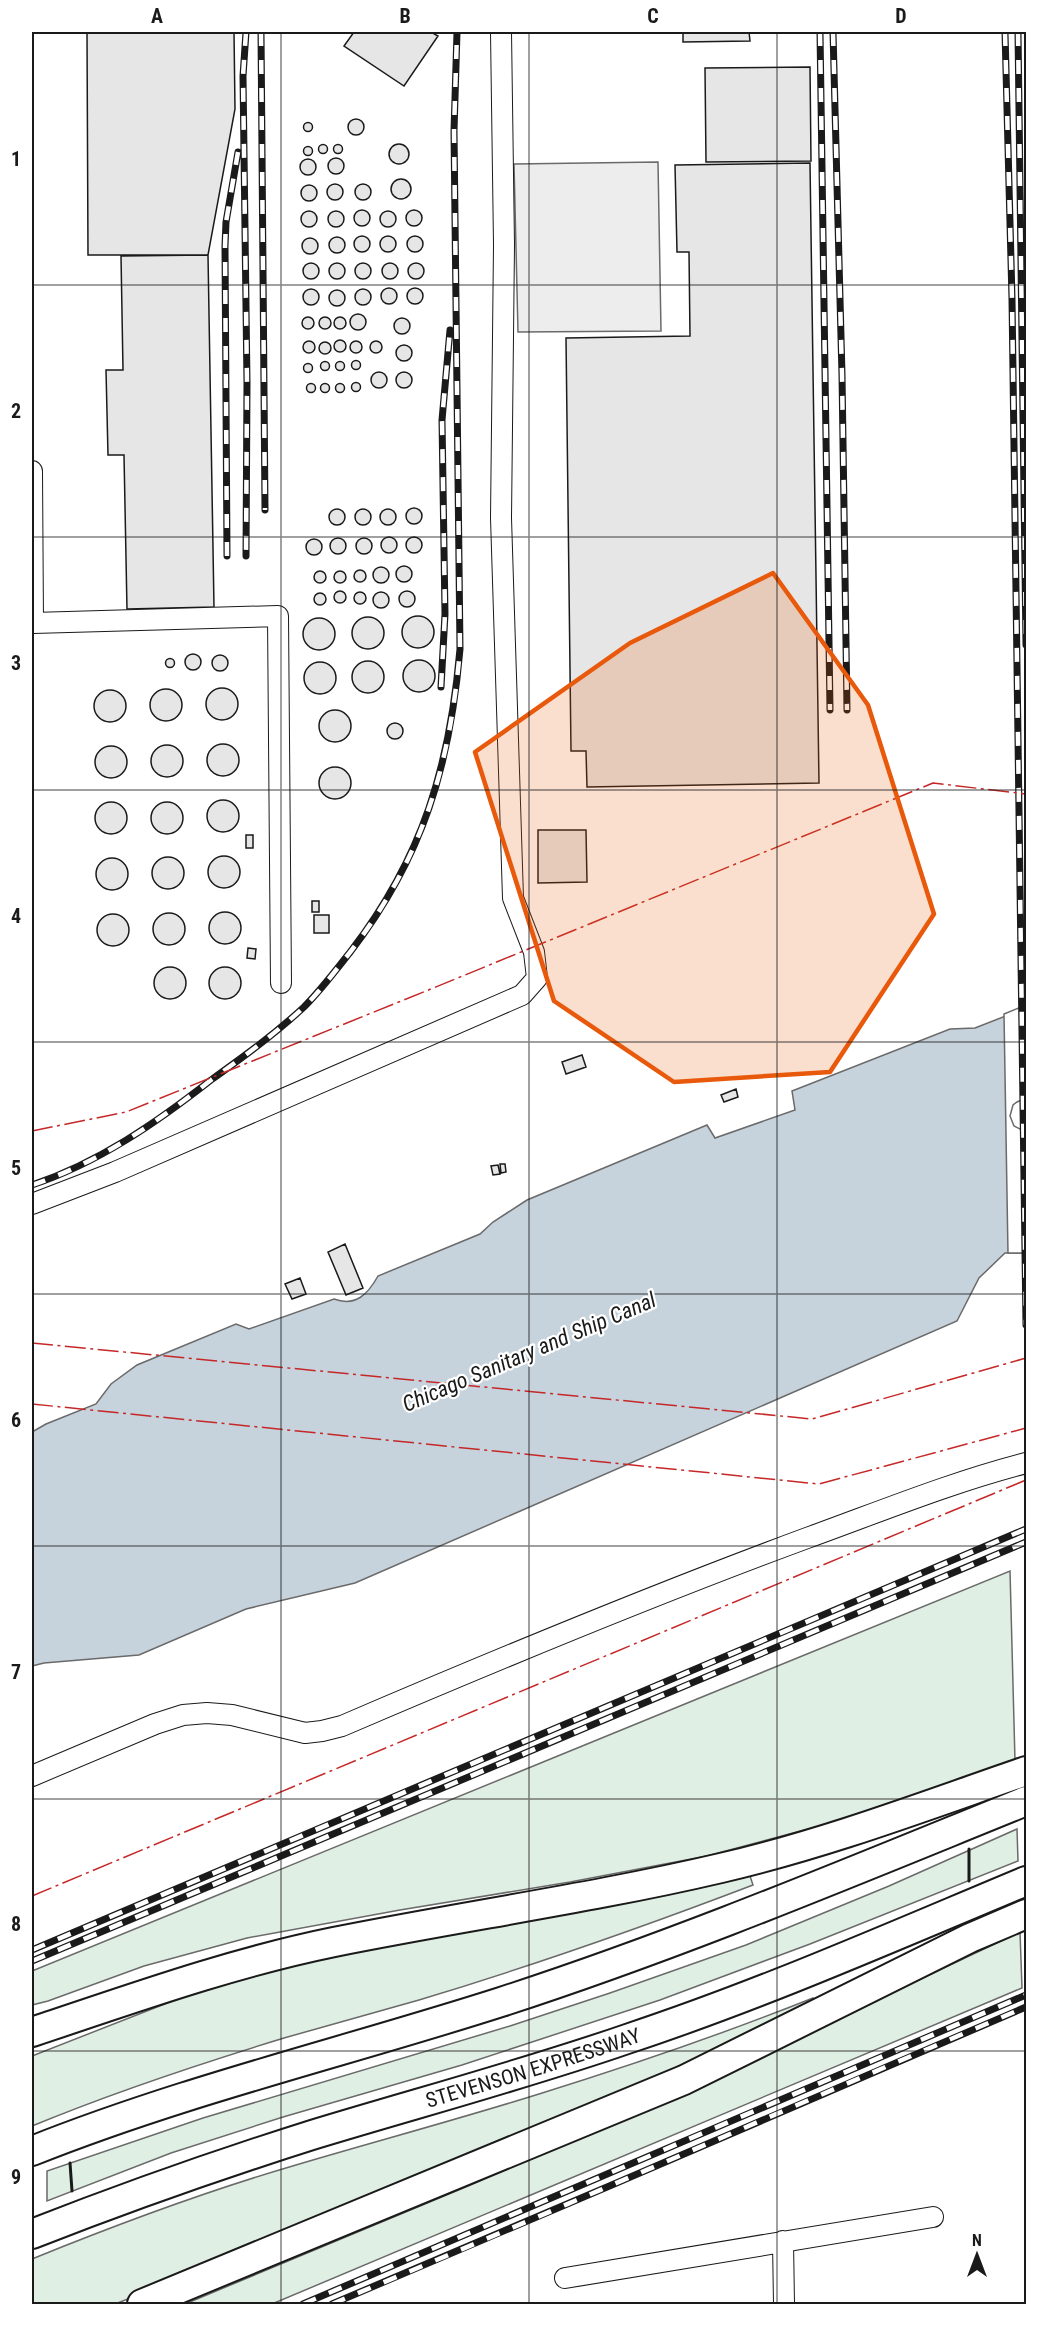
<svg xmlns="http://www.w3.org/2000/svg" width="1058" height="2336" font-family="'Roboto Condensed',sans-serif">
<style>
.green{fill:#e0efe3;stroke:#6a6a6a;stroke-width:1.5}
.parking{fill:#ededed;stroke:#6a6a6a;stroke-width:1.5}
.water{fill:#c6d2dc;stroke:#6a6a6a;stroke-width:1.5}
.pier{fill:#fff;stroke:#6a6a6a;stroke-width:1.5}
.building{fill:#e6e6e6;stroke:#1a1a1a;stroke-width:1.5}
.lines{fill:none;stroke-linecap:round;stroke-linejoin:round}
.minor-casing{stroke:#1a1a1a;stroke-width:22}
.highway-casing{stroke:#1a1a1a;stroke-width:32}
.minor{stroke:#fff;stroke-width:20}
.highway{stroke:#fff;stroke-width:28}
.rail-casing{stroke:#1a1a1a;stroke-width:7}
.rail{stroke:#fff;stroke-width:4.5;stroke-dasharray:14;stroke-linecap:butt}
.wall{stroke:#1a1a1a;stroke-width:3}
.power{stroke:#c62828;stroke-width:1.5;stroke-dasharray:21 4.5 3 4.5;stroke-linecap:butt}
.marked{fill:#e8590c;fill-opacity:0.2;stroke:#e8590c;stroke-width:4.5;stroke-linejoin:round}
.grid{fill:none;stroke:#1a1a1a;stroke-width:1.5;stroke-opacity:0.55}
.labels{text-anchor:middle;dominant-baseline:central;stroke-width:4.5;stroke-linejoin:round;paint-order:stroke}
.street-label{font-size:21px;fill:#1a1a1a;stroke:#fff}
.water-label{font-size:22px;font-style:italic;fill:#1a1a1a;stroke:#fff}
.neatline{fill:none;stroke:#1a1a1a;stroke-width:2}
.grid-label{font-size:20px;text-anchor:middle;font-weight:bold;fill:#1a1a1a}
</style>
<rect width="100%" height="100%" fill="#fff"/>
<path class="green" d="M1010 1571 1015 1761 827 1824 707 1856 570 1882 400 1910 247 1938 144 1966 48 2001 32 2005V1971Z
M1017 1829 1018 1861 810 1944 660 2000 462 2065 283 2117 171 2153 47 2201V2171L203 2118 510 2026 610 1993 746 1945 889 1886Z
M750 1876 753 1885C643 1927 532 1966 419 2000 374 2013 329 2025 284 2038 199 2064 114 2092 32 2126V2056L180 1998 264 1972 366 1947 648 1898Z
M1020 1932 1022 1988 272 2304H185L468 2186 652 2106Z
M813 1998 814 2002 641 2085 146 2292 115 2304H32V2259C118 2224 207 2191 296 2165 377 2141 459 2119 539 2094 632 2065 723 2034 813 1998Z"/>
<path class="parking" d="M658 162 661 331 518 332 514 164Z"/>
<path class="water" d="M1026 1008 1021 1096 1008 1109 1026 1253H1005L979 1278 957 1321 355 1583 246 1609 139 1655 44 1663 32 1666V1432L46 1424 96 1404 111 1384 137 1365 236 1324 249 1329 334 1299C356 1307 368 1294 378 1276L480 1234 493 1222 527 1200 707 1125 715 1138 795 1110 792 1091 950 1029 975 1028Z"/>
<path class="pier" d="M1026 1005V1098L1017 1102 1013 1105 1010 1116 1014 1126 1026 1132V1253H1008L1004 1014Z"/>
<path class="building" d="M87 32H234L235 109 208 255H88Z
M354 32H431L438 36 404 86 344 46Z
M683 32H749L750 41 683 42Z
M810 67 811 161 706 162 705 68Z
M348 127a8 8 0 1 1 16 0a8 8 0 1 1-16 0Z
M303.5 127a4.5 4.5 0 1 1 9 0a4.5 4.5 0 1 1-9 0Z
M389 154a10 10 0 1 1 20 0a10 10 0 1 1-20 0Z
M318.5 149a4.5 4.5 0 1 1 9 0a4.5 4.5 0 1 1-9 0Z
M333.5 149a4.5 4.5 0 1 1 9 0a4.5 4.5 0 1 1-9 0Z
M303.5 151a4.5 4.5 0 1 1 9 0a4.5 4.5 0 1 1-9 0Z
M328 166a8 8 0 1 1 16 0a8 8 0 1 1-16 0Z
M300 167a8 8 0 1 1 16 0a8 8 0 1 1-16 0Z
M810 163 819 783 587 787 586 751H571L566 338 690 336 689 252H677L675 165Z
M391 189a10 10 0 1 1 20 0a10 10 0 1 1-20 0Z
M355 192a8 8 0 1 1 16 0a8 8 0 1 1-16 0Z
M327 192a8 8 0 1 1 16 0a8 8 0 1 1-16 0Z
M301 193a8 8 0 1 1 16 0a8 8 0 1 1-16 0Z
M354 218a8 8 0 1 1 16 0a8 8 0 1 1-16 0Z
M406 218a8 8 0 1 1 16 0a8 8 0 1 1-16 0Z
M380 219a8 8 0 1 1 16 0a8 8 0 1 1-16 0Z
M328 219a8 8 0 1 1 16 0a8 8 0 1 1-16 0Z
M301 219a8 8 0 1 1 16 0a8 8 0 1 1-16 0Z
M407 244a8 8 0 1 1 16 0a8 8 0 1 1-16 0Z
M380 244a8 8 0 1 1 16 0a8 8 0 1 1-16 0Z
M354 244a8 8 0 1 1 16 0a8 8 0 1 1-16 0Z
M329 245a8 8 0 1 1 16 0a8 8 0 1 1-16 0Z
M302 246a8 8 0 1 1 16 0a8 8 0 1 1-16 0Z
M208 255 214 607 127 609 124 455H108L106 370H123L121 256Z
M382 271a8 8 0 1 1 16 0a8 8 0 1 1-16 0Z
M355 271a8 8 0 1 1 16 0a8 8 0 1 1-16 0Z
M408 271a8 8 0 1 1 16 0a8 8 0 1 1-16 0Z
M329 271a8 8 0 1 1 16 0a8 8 0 1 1-16 0Z
M303 271a8 8 0 1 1 16 0a8 8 0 1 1-16 0Z
M407 296a8 8 0 1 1 16 0a8 8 0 1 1-16 0Z
M381 296a8 8 0 1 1 16 0a8 8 0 1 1-16 0Z
M303 297a8 8 0 1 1 16 0a8 8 0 1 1-16 0Z
M355 297a8 8 0 1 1 16 0a8 8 0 1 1-16 0Z
M329 298a8 8 0 1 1 16 0a8 8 0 1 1-16 0Z
M350 322a8 8 0 1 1 16 0a8 8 0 1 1-16 0Z
M319 323a6 6 0 1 1 12 0a6 6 0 1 1-12 0Z
M302 323a6 6 0 1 1 12 0a6 6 0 1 1-12 0Z
M334 323a6 6 0 1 1 12 0a6 6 0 1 1-12 0Z
M394 326a8 8 0 1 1 16 0a8 8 0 1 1-16 0Z
M334 346a6 6 0 1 1 12 0a6 6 0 1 1-12 0Z
M350 347a6 6 0 1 1 12 0a6 6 0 1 1-12 0Z
M370 347a6 6 0 1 1 12 0a6 6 0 1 1-12 0Z
M303 347a6 6 0 1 1 12 0a6 6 0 1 1-12 0Z
M319 348a6 6 0 1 1 12 0a6 6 0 1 1-12 0Z
M396 353a8 8 0 1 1 16 0a8 8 0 1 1-16 0Z
M351.5 365a4.5 4.5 0 1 1 9 0a4.5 4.5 0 1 1-9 0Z
M335.5 366a4.5 4.5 0 1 1 9 0a4.5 4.5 0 1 1-9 0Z
M320.5 366a4.5 4.5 0 1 1 9 0a4.5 4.5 0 1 1-9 0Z
M303.5 368a4.5 4.5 0 1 1 9 0a4.5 4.5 0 1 1-9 0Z
M396 380a8 8 0 1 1 16 0a8 8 0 1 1-16 0Z
M371 380a8 8 0 1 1 16 0a8 8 0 1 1-16 0Z
M351.5 387a4.5 4.5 0 1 1 9 0a4.5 4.5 0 1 1-9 0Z
M335.5 388a4.5 4.5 0 1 1 9 0a4.5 4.5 0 1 1-9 0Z
M320.5 388a4.5 4.5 0 1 1 9 0a4.5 4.5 0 1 1-9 0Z
M306.5 388a4.5 4.5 0 1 1 9 0a4.5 4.5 0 1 1-9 0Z
M406 516a8 8 0 1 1 16 0a8 8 0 1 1-16 0Z
M355 517a8 8 0 1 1 16 0a8 8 0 1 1-16 0Z
M380 517a8 8 0 1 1 16 0a8 8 0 1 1-16 0Z
M329 517a8 8 0 1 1 16 0a8 8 0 1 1-16 0Z
M381 545a8 8 0 1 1 16 0a8 8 0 1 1-16 0Z
M406 545a8 8 0 1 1 16 0a8 8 0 1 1-16 0Z
M330 546a8 8 0 1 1 16 0a8 8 0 1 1-16 0Z
M356 546a8 8 0 1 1 16 0a8 8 0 1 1-16 0Z
M306 547a8 8 0 1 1 16 0a8 8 0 1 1-16 0Z
M396 574a8 8 0 1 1 16 0a8 8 0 1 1-16 0Z
M373 575a8 8 0 1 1 16 0a8 8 0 1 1-16 0Z
M354 576a6 6 0 1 1 12 0a6 6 0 1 1-12 0Z
M334 577a6 6 0 1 1 12 0a6 6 0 1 1-12 0Z
M314 577a6 6 0 1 1 12 0a6 6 0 1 1-12 0Z
M334 597a6 6 0 1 1 12 0a6 6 0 1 1-12 0Z
M399 599a8 8 0 1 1 16 0a8 8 0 1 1-16 0Z
M354 598a6 6 0 1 1 12 0a6 6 0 1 1-12 0Z
M373 600a8 8 0 1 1 16 0a8 8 0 1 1-16 0Z
M314 599a6 6 0 1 1 12 0a6 6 0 1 1-12 0Z
M402 632a16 16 0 1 1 32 0a16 16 0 1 1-32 0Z
M352 633a16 16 0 1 1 32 0a16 16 0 1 1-32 0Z
M303 634a16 16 0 1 1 32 0a16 16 0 1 1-32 0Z
M185 662a8 8 0 1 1 16 0a8 8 0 1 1-16 0Z
M212 663a8 8 0 1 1 16 0a8 8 0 1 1-16 0Z
M165.5 663a4.5 4.5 0 1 1 9 0a4.5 4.5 0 1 1-9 0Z
M403 676a16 16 0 1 1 32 0a16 16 0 1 1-32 0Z
M352 677a16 16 0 1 1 32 0a16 16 0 1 1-32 0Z
M304 678a16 16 0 1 1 32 0a16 16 0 1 1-32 0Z
M206 704a16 16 0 1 1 32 0a16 16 0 1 1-32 0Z
M150 705a16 16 0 1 1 32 0a16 16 0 1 1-32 0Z
M94 706a16 16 0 1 1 32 0a16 16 0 1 1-32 0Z
M319 726a16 16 0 1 1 32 0a16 16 0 1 1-32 0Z
M387 731a8 8 0 1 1 16 0a8 8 0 1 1-16 0Z
M207 760a16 16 0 1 1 32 0a16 16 0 1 1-32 0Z
M151 761a16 16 0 1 1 32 0a16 16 0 1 1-32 0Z
M95 762a16 16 0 1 1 32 0a16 16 0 1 1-32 0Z
M319 783a16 16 0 1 1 32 0a16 16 0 1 1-32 0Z
M207 816a16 16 0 1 1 32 0a16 16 0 1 1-32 0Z
M151 818a16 16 0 1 1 32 0a16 16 0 1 1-32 0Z
M95 818a16 16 0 1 1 32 0a16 16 0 1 1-32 0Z
M538 830H586L587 882 538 883Z
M246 835H253V848H246Z
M208 872a16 16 0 1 1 32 0a16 16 0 1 1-32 0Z
M152 873a16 16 0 1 1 32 0a16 16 0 1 1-32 0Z
M96 874a16 16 0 1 1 32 0a16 16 0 1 1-32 0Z
M312 901H319V912H312Z
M209 928a16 16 0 1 1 32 0a16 16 0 1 1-32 0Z
M153 929a16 16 0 1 1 32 0a16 16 0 1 1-32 0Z
M97 930a16 16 0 1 1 32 0a16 16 0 1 1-32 0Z
M314 915H329V933H314Z
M248 948 256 949 255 959 247 958Z
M154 983a16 16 0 1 1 32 0a16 16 0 1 1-32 0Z
M209 983a16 16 0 1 1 32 0a16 16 0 1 1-32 0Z
M582 1055 586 1067 566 1074 562 1062Z
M736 1089 738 1097 724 1102 721 1095Z
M500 1164H505L506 1172 501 1173Z
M498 1165 500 1174 493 1175 491 1166Z
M345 1244 363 1288 346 1295 328 1252Z
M300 1278 306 1294 292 1299 285 1284Z"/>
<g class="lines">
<defs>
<path id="minor" d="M32 471 33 623 278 616 281 983
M32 1204 115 1172 522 995 537 978 534 952 513 898 501 518 504 245 501 32
M32 1776 155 1724 183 1715 207 1713 232 1715 305 1733 322 1731 342 1726C496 1660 650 1596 807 1538 879 1512 952 1482 1026 1463
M783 2241 784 2304
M565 2278 933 2217"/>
<g id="highway">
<path d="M32 2032C131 1999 231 1963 334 1942 463 1916 593 1898 721 1868 825 1844 925 1806 1026 1771"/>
<path d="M32 2151C185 2090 345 2052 501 2002 680 1944 853 1871 1026 1801"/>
<path id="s1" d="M32 2234C124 2198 217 2165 312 2135 417 2103 523 2075 627 2039 763 1994 894 1936 1026 1881"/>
<path d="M142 2304 684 2080 970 1938 1026 1914"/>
</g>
</defs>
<use href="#minor" class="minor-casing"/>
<use href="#highway" class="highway-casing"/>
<use href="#minor" class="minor"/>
<use href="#highway" class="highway"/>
<defs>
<path id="rail" d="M246 32 243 76 247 383 246 556
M261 32 265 510
M820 32 830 710
M833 32 842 375 847 710
M1005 32 1012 299 1026 1325
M1018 32 1026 645
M227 556 225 246 226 222 238 152
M441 687 445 614 442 420 450 330
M32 1185C98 1163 156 1123 211 1080 243 1057 275 1034 304 1007 321 990 336 970 351 951 423 857 450 766 460 649L454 131 457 32
M32 1950 1026 1529
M32 1961 1026 1542
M303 2304 1026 1995
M332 2304C564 2207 795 2105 1026 2007"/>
</defs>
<use href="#rail" class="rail-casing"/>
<use href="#rail" class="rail"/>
<path class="wall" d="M969 1849V1881
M70 2163 72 2191"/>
<path class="power" d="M32 1131 126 1112 426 991 933 783 1026 794
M32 1343 812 1419 1026 1358
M32 1404 819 1484 1026 1428
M32 1896 1026 1480"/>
</g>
<path class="marked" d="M773 573 868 705 934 914 830 1072 674 1082 554 1001 475 752 630 643Z"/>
<path class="grid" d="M281 32V2304M529 32V2304M777 32V2304M32 285H1026M32 537H1026M32 790H1026M32 1042H1026M32 1294H1026M32 1546H1026M32 1799H1026M32 2051H1026"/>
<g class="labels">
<g class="street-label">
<text stroke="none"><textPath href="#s1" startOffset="528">STEVENSON EXPRESSWAY</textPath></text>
</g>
<g class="water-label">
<text transform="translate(529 1352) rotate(-23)">Chicago Sanitary and Ship Canal</text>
</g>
</g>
<rect width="1058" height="2336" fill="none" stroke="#ffffff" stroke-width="66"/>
<g transform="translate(977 2255)" stroke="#ffffff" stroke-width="4.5" paint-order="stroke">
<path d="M0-4.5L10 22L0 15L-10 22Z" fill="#1a1a1a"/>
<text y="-9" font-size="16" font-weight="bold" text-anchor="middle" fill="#1a1a1a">N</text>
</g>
<rect x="33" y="33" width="992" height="2270" class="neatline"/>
<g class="grid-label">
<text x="157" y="23">A</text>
<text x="405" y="23">B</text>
<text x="653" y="23">C</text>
<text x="901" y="23">D</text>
<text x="16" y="166">1</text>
<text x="16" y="418">2</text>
<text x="16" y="670">3</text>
<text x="16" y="923">4</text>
<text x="16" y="1175">5</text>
<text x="16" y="1427">6</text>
<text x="16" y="1679">7</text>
<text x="16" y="1931">8</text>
<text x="16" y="2184">9</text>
</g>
</svg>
